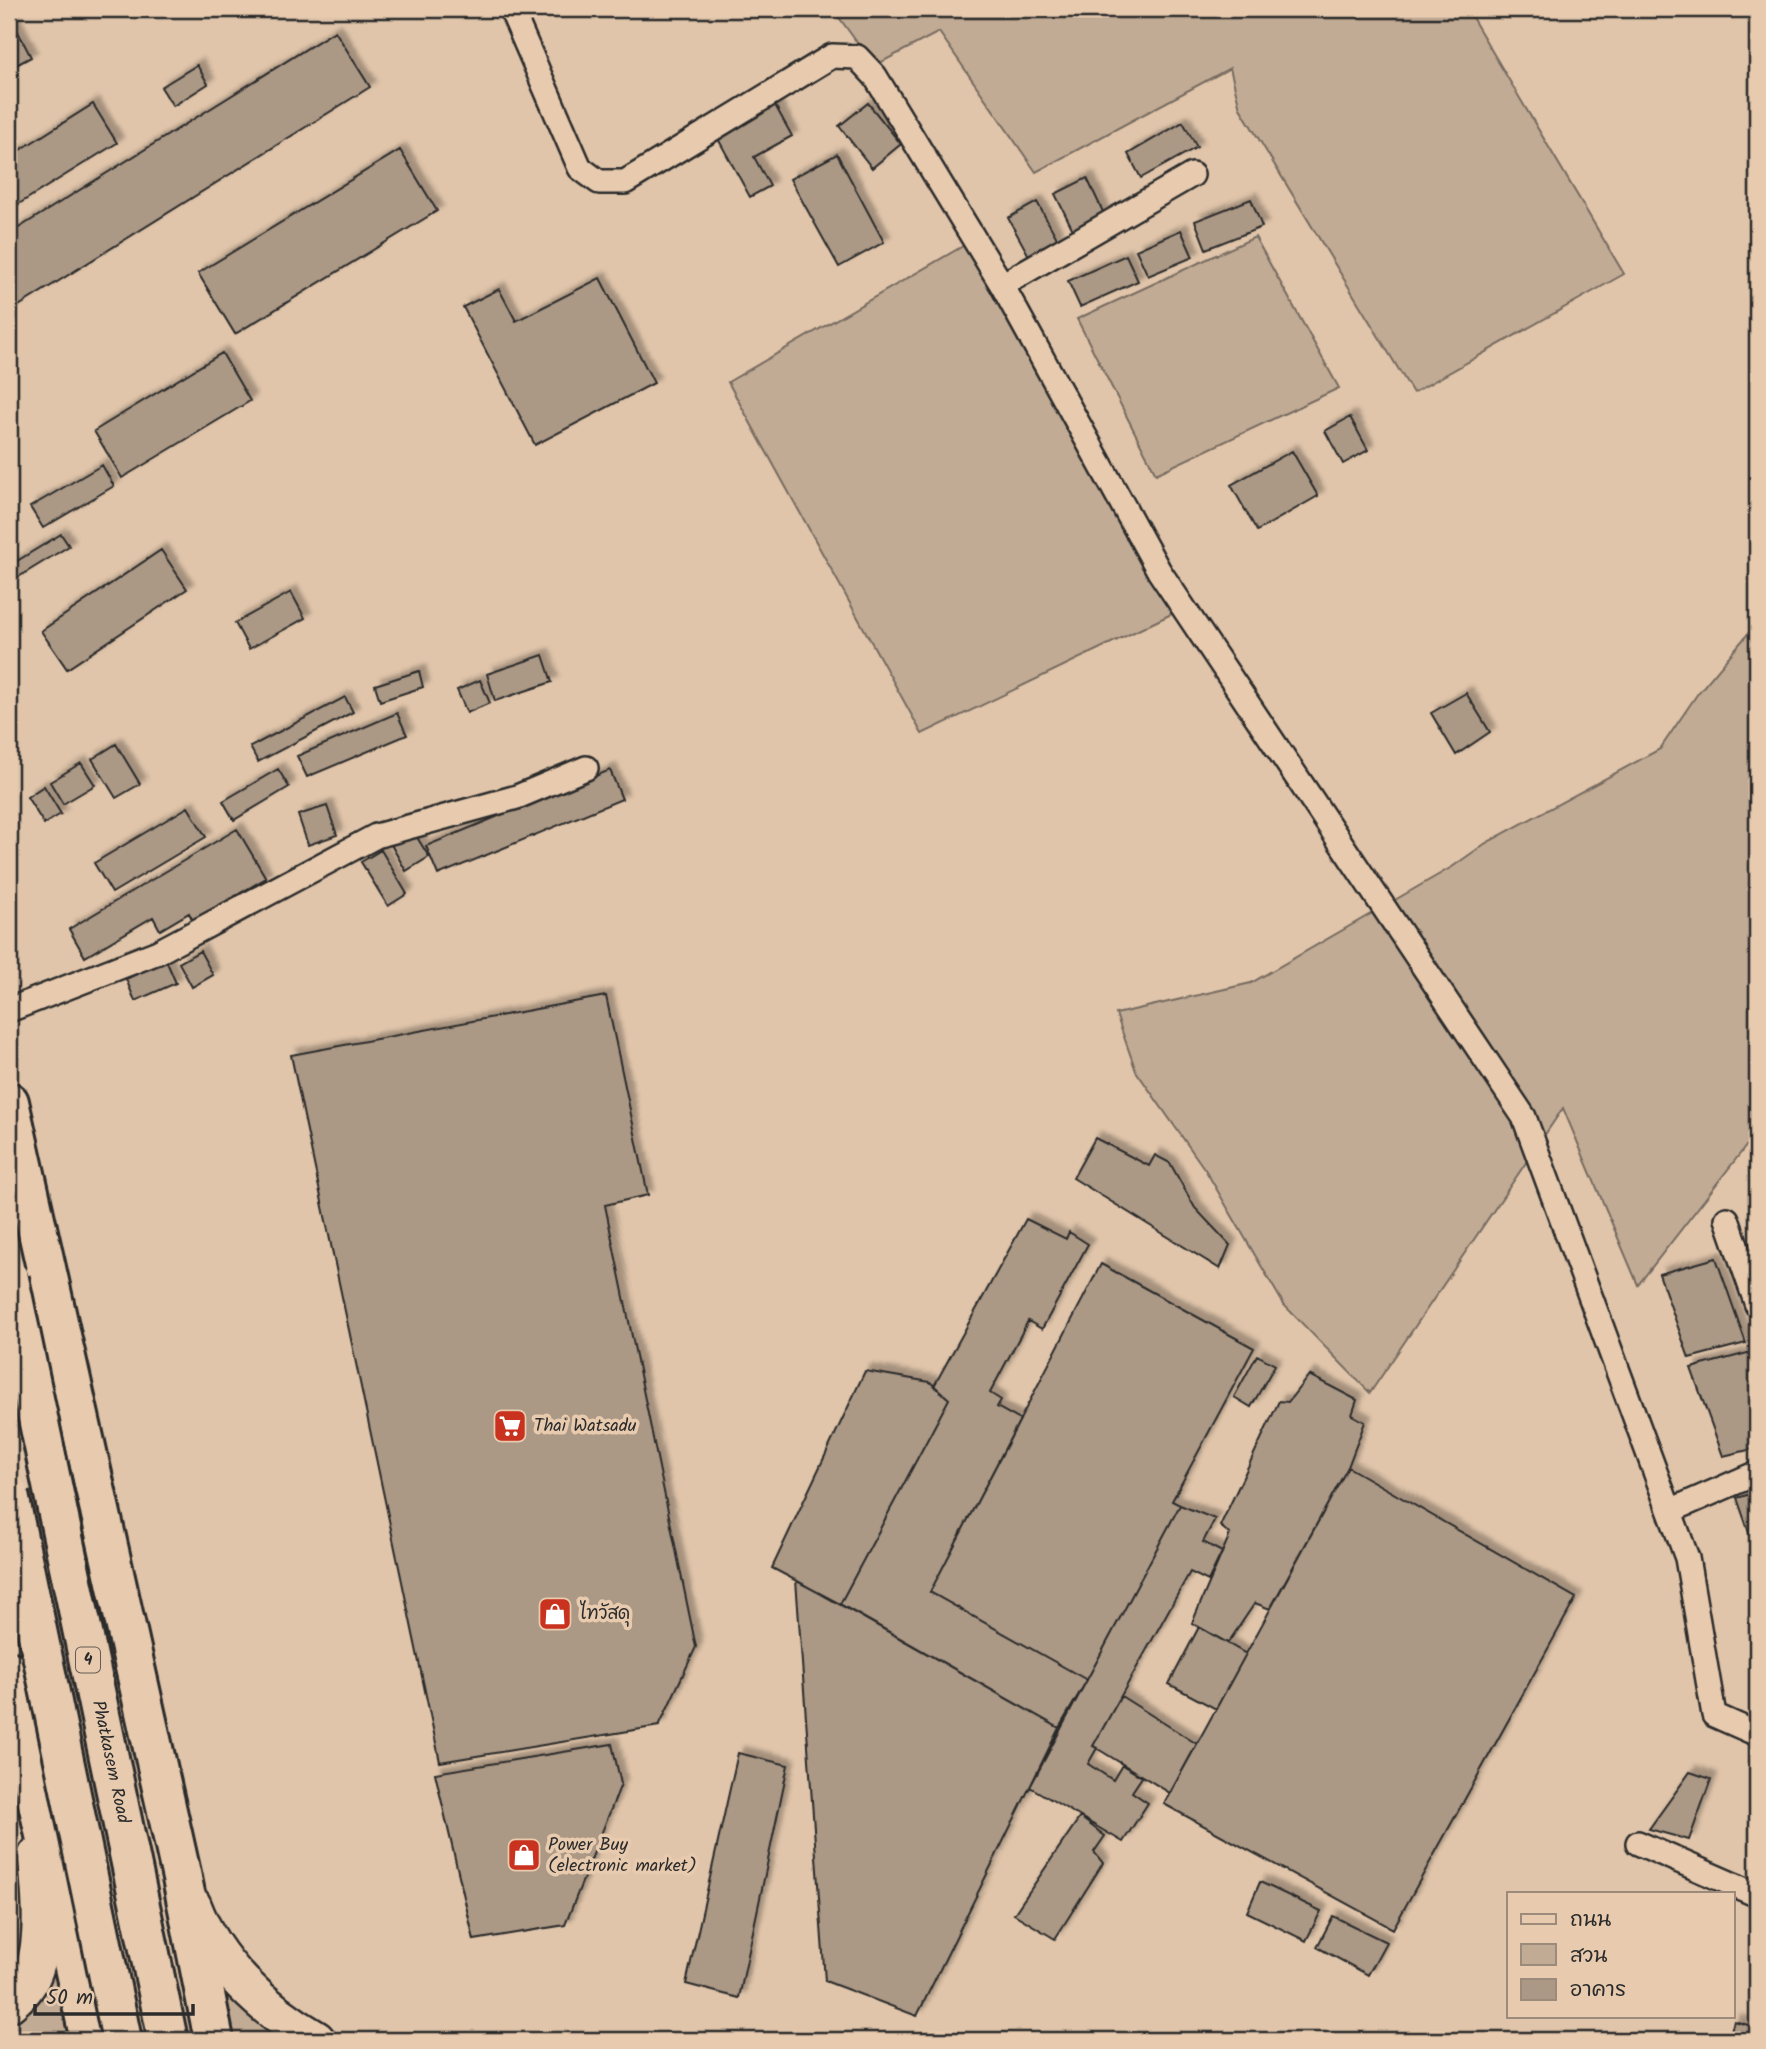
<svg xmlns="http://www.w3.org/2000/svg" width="1766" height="2049" font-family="Kalam,'Playpen Sans Thai',sans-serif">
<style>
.green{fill:#c2ab94;stroke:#766b60;stroke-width:2}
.building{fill:#ab9885;stroke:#2b2b2b;stroke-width:2;filter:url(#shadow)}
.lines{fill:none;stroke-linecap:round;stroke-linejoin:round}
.street-casing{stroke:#2b2b2b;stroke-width:28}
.primary-casing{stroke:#2b2b2b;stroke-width:42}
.highway-casing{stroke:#2b2b2b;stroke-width:44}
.street{stroke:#e8cbaf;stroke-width:23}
.primary{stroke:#e8cbaf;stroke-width:37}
.highway{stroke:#e8cbaf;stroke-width:38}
.highway-bridge-casing{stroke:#2b2b2b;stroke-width:44;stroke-linecap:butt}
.highway-bridge{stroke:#e8cbaf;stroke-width:38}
.labels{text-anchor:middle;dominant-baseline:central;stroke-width:7;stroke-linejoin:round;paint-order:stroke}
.shield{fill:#e8cbaf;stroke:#645b53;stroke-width:2}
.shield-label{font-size:16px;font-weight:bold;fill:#2b2b2b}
.poi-label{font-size:18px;fill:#2b2b2b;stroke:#e8cbaf;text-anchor:start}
.street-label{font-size:18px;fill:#2b2b2b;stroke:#e8cbaf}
</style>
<defs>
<filter id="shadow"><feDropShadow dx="6" dy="-6" stdDeviation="2" flood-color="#0004"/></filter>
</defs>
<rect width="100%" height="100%" fill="#e0c5aa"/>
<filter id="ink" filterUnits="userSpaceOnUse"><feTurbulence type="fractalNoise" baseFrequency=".0143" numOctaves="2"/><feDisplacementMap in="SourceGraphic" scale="14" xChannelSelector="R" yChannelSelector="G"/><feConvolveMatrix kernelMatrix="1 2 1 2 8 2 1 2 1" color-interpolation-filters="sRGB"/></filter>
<g filter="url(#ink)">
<path class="green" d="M833 9H1467L1624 274 1413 393 1240 108 1230 68 1036 172 939 32 874 66Z
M1255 237 1339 388 1156 474 1077 319Z
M975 239 1184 608 922 734 728 382Z
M1757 623V1132L1638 1285 1563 1108 1370 1393 1284 1305 1206 1171 1136 1071 1116 1014 1251 983 1452 867 1486 843 1660 749 1698 693Z
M59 1966 74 2040H9V2021L34 2000Z
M217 1981 263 2026 282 2040H228Z"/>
<path class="building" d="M13 22 31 57 9 69V25Z
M335 31 370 87 9 312V234Z
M197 65 208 84 173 106 161 87Z
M868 103 901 144 872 168 839 126Z
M93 104 117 143 9 210V157Z
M775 105 792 136 754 157 770 186 750 197 717 137Z
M1183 122 1197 147 1141 178 1128 154Z
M400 150 437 211 235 334 198 273Z
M837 154 884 242 839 267 790 179Z
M1087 178 1105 216 1074 232 1055 194Z
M1251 199 1262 227 1206 249 1195 221Z
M1037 202 1058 240 1029 256 1008 218Z
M1181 230 1193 257 1148 276 1136 250Z
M1126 255 1138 281 1080 307 1068 281Z
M600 278 654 383 535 445 463 307 499 289 516 321Z
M222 353 250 401 122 478 94 431Z
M1350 417 1368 450 1343 464 1325 431Z
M1292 451 1318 496 1257 531 1231 485Z
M102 465 114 486 43 528 30 507Z
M61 534 69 546 12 581 9 566Z
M161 550 187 589 67 669 41 631Z
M291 592 305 618 249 649 235 623Z
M543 655 552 682 495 701 487 674Z
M419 671 423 687 380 701 375 685Z
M480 680 490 703 467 713 457 690Z
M1466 693 1490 732 1456 755 1431 713Z
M345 697 353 712 258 762 250 747Z
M397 713 407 735 307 777 297 756Z
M116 744 140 784 116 798 92 759Z
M81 763 95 785 63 804 50 782Z
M278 769 289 787 234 820 223 801Z
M610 770 622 799 438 875 426 846Z
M44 786 61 814 44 824 27 797Z
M327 806 337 835 308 845 298 815Z
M188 807 206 837 112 893 94 863Z
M237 829 266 878 193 921 189 913 160 930 153 917 85 957 69 929Z
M412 829 429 857 406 871 390 843Z
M381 850 407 894 388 906 361 862Z
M200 951 213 975 192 987 179 963Z
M166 960 176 983 135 1001 126 979Z
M606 996 648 1195 605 1205 696 1647 659 1726 440 1762 291 1055Z
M1095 1138 1149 1166 1155 1155 1170 1163 1195 1208 1230 1245 1220 1269 1073 1178Z
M1026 1219 1066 1239 1069 1232 1088 1244 1042 1329 1028 1321 990 1393 1001 1400 997 1407 1020 1420 930 1592 1087 1680 1059 1728 840 1604 949 1399 934 1386Z
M1716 1258 1746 1343 1689 1358 1659 1274Z
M1101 1264 1254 1348 1172 1501 1180 1505 1087 1680 930 1592Z
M1755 1351 1757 1448 1723 1456 1691 1368Z
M1257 1355 1275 1365 1251 1407 1234 1397Z
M865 1371 930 1382 949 1399 840 1604 772 1568Z
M1309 1375 1357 1400 1352 1415 1365 1422 1348 1467 1270 1609 1255 1603 1228 1643 1192 1623 1230 1534 1220 1526 1279 1401 1288 1402Z
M1348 1467 1576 1598 1393 1929 1164 1804Z
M1757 1492V1556L1737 1498Z
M1180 1505 1215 1519 1203 1542 1222 1552 1208 1581 1190 1572 1093 1746 1097 1748 1088 1764 1113 1780 1122 1765 1142 1777 1132 1792 1148 1803 1123 1842 1030 1787Z
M796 1580 1059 1728 917 2016 825 1981Z
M1199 1627 1246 1654 1216 1709 1169 1684Z
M1121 1696 1197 1744 1170 1793 1093 1746Z
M612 1744 621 1784 565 1925 474 1940 435 1773Z
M738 1753 788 1765 739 1998 686 1984Z
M1690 1772 1711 1779 1689 1840 1649 1829Z
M1080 1817 1105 1836 1094 1852 1103 1863 1055 1939 1014 1914Z
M1260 1882 1321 1911 1306 1941 1247 1912Z
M1333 1916 1386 1942 1368 1975 1317 1947Z
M1734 2021 1755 2027 1751 2040H1728Z"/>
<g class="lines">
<defs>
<path id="street" d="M511 9 580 168 599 182H625L832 56 857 57 875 76 1002 285 1159 571 1524 1117 1687 1558 1714 1715 1757 1734
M1002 285 1192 175
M9 1010 158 952 376 836 517 797 586 768
M1727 1219 1757 1305
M1670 1511 1757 1473
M1638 1843 1757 1895"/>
<path id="primary" d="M192 1905C214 1964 263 2009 316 2040
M9 2003C14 1998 21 1993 25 1987 48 1957 41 1892 37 1856"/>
<path id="highway" d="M9 1102 182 1878 214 2040
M9 1671 90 2040"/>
</defs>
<use href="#street" class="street-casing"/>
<use href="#primary" class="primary-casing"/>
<use href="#highway" class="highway-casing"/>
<use href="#street" class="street"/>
<use href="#primary" class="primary"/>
<use href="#highway" class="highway"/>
<defs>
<path id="highway-bridge" d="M9 1279 168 2040
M9 1495 122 2040"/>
</defs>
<use href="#highway-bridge" class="highway-bridge-casing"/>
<use href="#highway-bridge" class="highway-bridge"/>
</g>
</g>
<defs>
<symbol id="supermarket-square" viewBox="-11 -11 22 22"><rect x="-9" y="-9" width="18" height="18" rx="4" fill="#c8321e" stroke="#e8cbaf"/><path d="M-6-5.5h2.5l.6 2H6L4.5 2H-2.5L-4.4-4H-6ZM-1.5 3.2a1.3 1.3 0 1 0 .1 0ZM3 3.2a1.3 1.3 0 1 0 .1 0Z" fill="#fff"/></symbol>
<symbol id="shop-square" viewBox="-11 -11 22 22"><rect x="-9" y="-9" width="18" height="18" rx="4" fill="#c8321e" stroke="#e8cbaf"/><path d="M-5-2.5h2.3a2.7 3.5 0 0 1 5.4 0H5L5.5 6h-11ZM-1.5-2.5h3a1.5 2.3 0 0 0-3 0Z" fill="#fff"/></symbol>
</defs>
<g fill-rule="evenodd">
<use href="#supermarket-square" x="491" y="1407" width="38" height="38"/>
<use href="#shop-square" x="536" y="1595" width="38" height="38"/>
<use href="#shop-square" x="505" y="1836" width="38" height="38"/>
</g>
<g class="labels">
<rect class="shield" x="76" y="1647.5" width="24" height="25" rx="5"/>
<g class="shield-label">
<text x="88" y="1660">4</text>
</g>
<g class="poi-label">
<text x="534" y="1426">Thai Watsadu</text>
<text x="580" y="1614">ไทวัสดุ</text>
<text x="548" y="1845">Power Buy<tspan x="548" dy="21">(electronic market)</tspan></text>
</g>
<g class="street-label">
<text transform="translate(110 1762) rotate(78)">Phatkasem Road</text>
</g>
</g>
<rect width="1766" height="2049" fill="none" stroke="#e8cbaf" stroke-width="35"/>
<rect x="18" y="18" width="1731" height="2014" fill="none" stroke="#2b2b2b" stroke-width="2.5" filter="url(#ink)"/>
<rect x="1507" y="1892" width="228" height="126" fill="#e8cbaf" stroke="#9c8b7a" stroke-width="2"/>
<rect x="1521" y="1914" width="35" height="10" fill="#e8cbaf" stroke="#9c8b7a" stroke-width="2"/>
<text x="1570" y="1926" font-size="21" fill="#2b2b2b">ถนน</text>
<rect x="1521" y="1944" width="35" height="21" fill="#c2ab94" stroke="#9c8b7a" stroke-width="2"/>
<text x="1570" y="1962" font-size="21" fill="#2b2b2b">สวน</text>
<rect x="1521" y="1979" width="35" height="21" fill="#ab9885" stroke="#9c8b7a" stroke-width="2"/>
<text x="1570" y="1996" font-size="21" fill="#2b2b2b">อาคาร</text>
<path d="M35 2004v10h158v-10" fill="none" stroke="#2b2b2b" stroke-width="3.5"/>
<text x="46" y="2004" font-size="21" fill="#2b2b2b" stroke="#e8cbaf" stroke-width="5" paint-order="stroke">50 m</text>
</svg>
